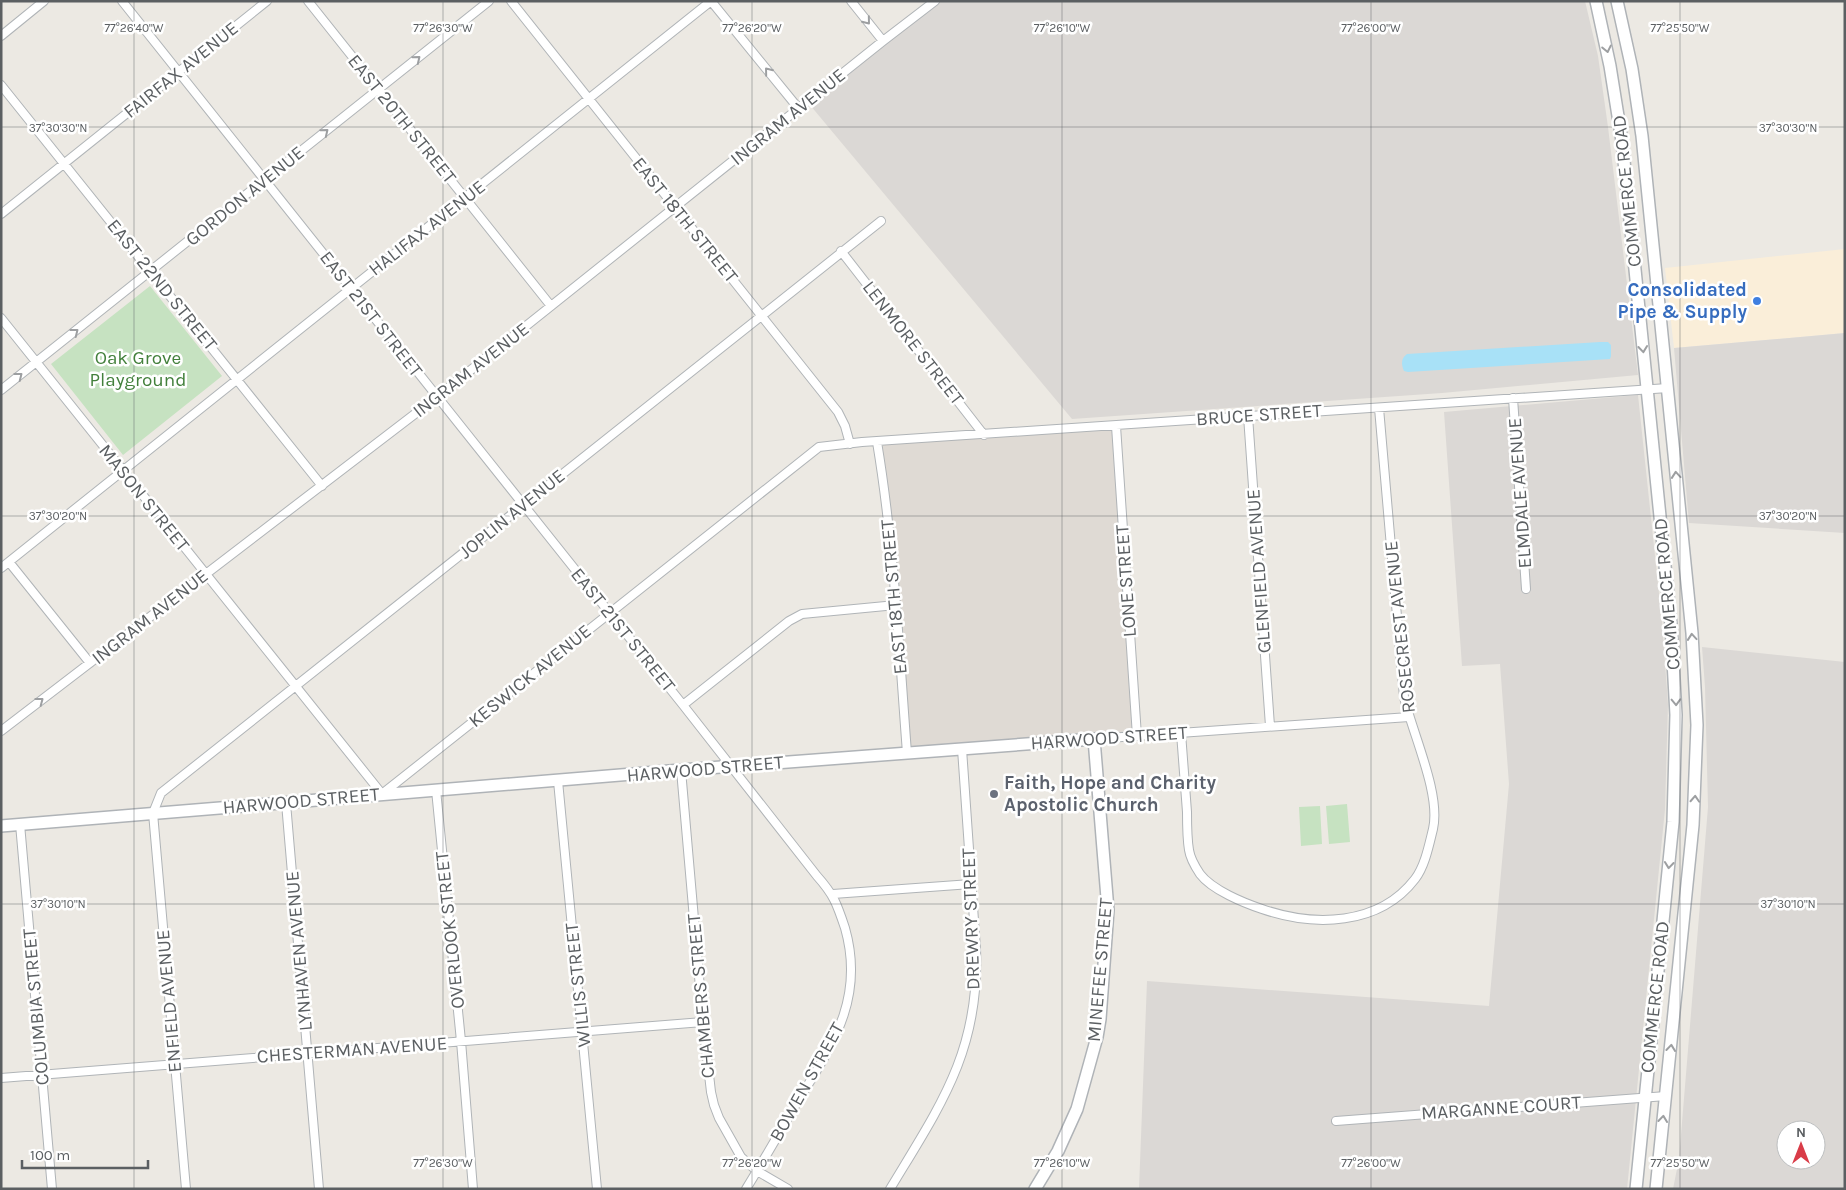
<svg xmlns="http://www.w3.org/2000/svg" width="1846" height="1190" font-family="Karla,sans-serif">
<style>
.commercial{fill:#faeed9}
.industrial{fill:#dbd8d5;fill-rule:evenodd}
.education{fill:#dfdad4}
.green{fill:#c6e2c1}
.water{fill:#a8e1f7}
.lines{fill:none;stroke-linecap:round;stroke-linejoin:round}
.street-casing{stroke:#b0b4b7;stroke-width:10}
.secondary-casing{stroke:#afb3b7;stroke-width:14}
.street{stroke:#fff;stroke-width:8}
.secondary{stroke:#fff;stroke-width:11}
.oneway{stroke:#9d9fa1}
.ticks{fill:none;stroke:#5b5f62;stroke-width:1;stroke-opacity:0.45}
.shop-dot{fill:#3f7fe0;stroke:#fff;stroke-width:2}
.worship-dot{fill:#6b7280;stroke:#fff;stroke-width:2}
.labels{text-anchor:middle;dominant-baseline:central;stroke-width:5;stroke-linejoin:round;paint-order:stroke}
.street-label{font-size:19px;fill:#5b5f62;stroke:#fff}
.shop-label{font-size:19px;font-weight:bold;fill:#366cbe;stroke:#fff;text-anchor:end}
.park-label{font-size:19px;fill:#43803c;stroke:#fff}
.worship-label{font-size:19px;font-weight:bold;fill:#5b616d;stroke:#fff;text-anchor:start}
.ticks-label{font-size:12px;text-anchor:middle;fill:#5b5f62;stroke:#fff;stroke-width:5;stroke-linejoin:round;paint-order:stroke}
</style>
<rect width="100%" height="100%" fill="#ece9e3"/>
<path class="commercial" d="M1845 249V333L1674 348 1665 268Z"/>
<path class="industrial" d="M936 1H1585L1598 56 1608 127 1638 375 1442 393 1072 419 810 105Z
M1845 333V533L1689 523 1674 348Z
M1638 395 1662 622 1668 704 1665 809 1627 1189H1139L1147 981 1489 1006 1509 784 1500 664 1462 666 1444 412Z
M1702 647 1845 662V1189H1673L1679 1159 1708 807 1705 687ZM1786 1130H1816V1160H1786Z"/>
<path class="education" d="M1116 426 1137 736 906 753 880 442Z"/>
<path class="green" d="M150 286 222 376 123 455 51 364Z
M1347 804 1350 842 1329 844 1326 806Z
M1320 806 1322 844 1301 846 1299 807Z"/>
<path class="water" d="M1600 342H1608L1611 345V356L1610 359 1408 372 1404 371C1401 364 1401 358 1407 354Z"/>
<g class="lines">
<defs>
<path id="street" d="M122 1 683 705 817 876C834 895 837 904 845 928 865 998 833 1044 798 1101 781 1130 764 1160 746 1189
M308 1 551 306
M511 1 838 412 845 426 850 444
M851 1 883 41
M1 36 44 1
M1 85 322 486
M1 214 267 1
M841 251 984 435
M1 318 382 794 819 447 862 442 1668 388
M1 390 489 1
M1513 398 1526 589
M1248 416 1270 726
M1116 426 1137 736
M877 442C894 544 899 649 907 753
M9 562 90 663
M1 568 711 1 799 109
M683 705 789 621 802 614 896 605
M1 731 437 397 883 41 935 1
M1181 733C1183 759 1185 786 1187 812 1187 825 1187 838 1189 850 1190 857 1196 868 1200 874 1212 890 1244 903 1262 909 1314 927 1379 926 1415 879 1425 866 1429 845 1433 829 1441 794 1413 735 1404 697L1379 408
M1094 739 1409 717
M681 770 703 1022 711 1092 714 1105 719 1118 741 1157 757 1171 788 1189
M558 781 597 1189
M436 790 461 1041 473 1189
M286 803 319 1189
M20 824 52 1189
M833 894 971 884
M1 1078 703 1022
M1336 1121 1666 1096
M186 1189 153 813 161 793 881 221
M890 1189C940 1106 980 1051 976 949L962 749"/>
<path id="secondary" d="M1596 1 1610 66 1622 141 1671 625 1676 715 1673 822 1636 1189
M1617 1 1632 69 1642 136 1692 633 1697 725 1693 825 1656 1189
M1 826 681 770 1094 739 1108 910 1100 1019 1097 1037 1077 1109 1058 1151 1035 1189"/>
</defs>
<use href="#street" class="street-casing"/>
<use href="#secondary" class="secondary-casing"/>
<use href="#street" class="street"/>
<use href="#secondary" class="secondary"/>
</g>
<defs><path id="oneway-chevron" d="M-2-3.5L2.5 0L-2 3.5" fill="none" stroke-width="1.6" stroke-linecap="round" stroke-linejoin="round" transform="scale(1.25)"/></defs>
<g class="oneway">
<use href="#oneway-chevron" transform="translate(867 21) rotate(51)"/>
<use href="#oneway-chevron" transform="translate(1607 49) rotate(78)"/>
<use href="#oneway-chevron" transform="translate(417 59) rotate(-39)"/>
<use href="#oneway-chevron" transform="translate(768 71) rotate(-129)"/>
<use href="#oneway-chevron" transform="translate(325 132) rotate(-39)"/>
<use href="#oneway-chevron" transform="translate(75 332) rotate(-38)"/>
<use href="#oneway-chevron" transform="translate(1643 349) rotate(84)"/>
<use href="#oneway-chevron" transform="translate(19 376) rotate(-38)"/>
<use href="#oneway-chevron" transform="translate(1676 475) rotate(-95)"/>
<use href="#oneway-chevron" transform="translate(1692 637) rotate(-95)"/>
<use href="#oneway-chevron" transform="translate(40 701) rotate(-37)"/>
<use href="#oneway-chevron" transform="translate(1676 702) rotate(88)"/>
<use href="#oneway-chevron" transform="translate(1695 799) rotate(-87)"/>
<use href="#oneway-chevron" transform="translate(1669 865) rotate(96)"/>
<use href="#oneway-chevron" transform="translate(1671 1048) rotate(-84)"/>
<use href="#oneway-chevron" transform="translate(1663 1119) rotate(-84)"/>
</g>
<path class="ticks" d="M134 1V1189M443 1V1189M752 1V1189M1062 1V1189M1371 1V1189M1680 1V1189M1 127H1845M1 516H1845M1 904H1845"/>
<circle class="shop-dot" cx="1757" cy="301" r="5"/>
<circle class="worship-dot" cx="994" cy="794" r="5"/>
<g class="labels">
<g class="street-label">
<text transform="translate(181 70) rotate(-39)">FAIRFAX AVENUE</text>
<text transform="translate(788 117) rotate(-39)">INGRAM AVENUE</text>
<text transform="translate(402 119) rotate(51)">EAST 20TH STREET</text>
<text transform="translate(1627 191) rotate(-96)">COMMERCE ROAD</text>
<text transform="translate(245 196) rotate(-39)">GORDON AVENUE</text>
<text transform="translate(685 220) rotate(51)">EAST 18TH STREET</text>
<text transform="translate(427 228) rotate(-38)">HALIFAX AVENUE</text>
<text transform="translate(162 285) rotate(51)">EAST 22ND STREET</text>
<text transform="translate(371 314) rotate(52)">EAST 21ST STREET</text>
<text transform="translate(913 343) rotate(52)">LENMORE STREET</text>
<text transform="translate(471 370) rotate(-38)">INGRAM AVENUE</text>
<text transform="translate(1259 415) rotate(-4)">BRUCE STREET</text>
<text transform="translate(1520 493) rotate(-94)">ELMDALE AVENUE</text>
<text transform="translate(144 498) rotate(51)">MASON STREET</text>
<text transform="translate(512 514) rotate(-39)">JOPLIN AVENUE</text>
<text transform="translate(1259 571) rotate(-94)">GLENFIELD AVENUE</text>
<text transform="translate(1126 581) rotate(-94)">LONE STREET</text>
<text transform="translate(1667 594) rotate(-95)">COMMERCE ROAD</text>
<text transform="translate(894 597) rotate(-95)">EAST 18TH STREET</text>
<text transform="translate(150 617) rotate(-38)">INGRAM AVENUE</text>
<text transform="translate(1400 627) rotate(-96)">ROSECREST AVENUE</text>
<text transform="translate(623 630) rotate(51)">EAST 21ST STREET</text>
<text transform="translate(530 676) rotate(-39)">KESWICK AVENUE</text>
<text transform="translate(1109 738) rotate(-4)">HARWOOD STREET</text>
<text transform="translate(705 769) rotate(-5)">HARWOOD STREET</text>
<text transform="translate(301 801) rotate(-5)">HARWOOD STREET</text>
<text transform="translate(971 919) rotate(-92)">DREWRY STREET</text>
<text transform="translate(450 930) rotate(-96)">OVERLOOK STREET</text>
<text transform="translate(299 951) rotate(-95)">LYNHAVEN AVENUE</text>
<text transform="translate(1100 970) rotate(-85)">MINEFEE STREET</text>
<text transform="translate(578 985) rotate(-96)">WILLIS STREET</text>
<text transform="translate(701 996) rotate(-95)">CHAMBERS STREET</text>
<text transform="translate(1655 997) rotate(-84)">COMMERCE ROAD</text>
<text transform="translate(169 1001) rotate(-95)">ENFIELD AVENUE</text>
<text transform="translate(36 1007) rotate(-95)">COLUMBIA STREET</text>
<text transform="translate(352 1050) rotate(-4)">CHESTERMAN AVENUE</text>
<text transform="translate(807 1082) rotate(-61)">BOWEN STREET</text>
<text transform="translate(1501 1108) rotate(-4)">MARGANNE COURT</text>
</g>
<g class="shop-label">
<text x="1747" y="290">Consolidated<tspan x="1747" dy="22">Pipe &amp; Supply</tspan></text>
</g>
<g class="park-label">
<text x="138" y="358">Oak Grove<tspan x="138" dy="22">Playground</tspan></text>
</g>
<g class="worship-label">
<text x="1004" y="783">Faith, Hope and Charity<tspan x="1004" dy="22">Apostolic Church</tspan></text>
</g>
</g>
<g class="ticks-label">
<text x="134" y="32">77°26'40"W</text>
<text x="443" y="32">77°26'30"W</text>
<text x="752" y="32">77°26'20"W</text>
<text x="1062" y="32">77°26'10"W</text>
<text x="1371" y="32">77°26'00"W</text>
<text x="1680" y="32">77°25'50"W</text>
<text x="58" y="132">37°30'30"N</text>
<text x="1788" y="132">37°30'30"N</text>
<text x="58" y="520">37°30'20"N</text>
<text x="1788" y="520">37°30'20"N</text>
<text x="58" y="908">37°30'10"N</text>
<text x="1788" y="908">37°30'10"N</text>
<text x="443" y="1167">77°26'30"W</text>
<text x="752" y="1167">77°26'20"W</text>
<text x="1062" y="1167">77°26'10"W</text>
<text x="1371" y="1167">77°26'00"W</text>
<text x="1680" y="1167">77°25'50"W</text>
</g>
<rect width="1846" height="1190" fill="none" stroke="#5b5f62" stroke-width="5"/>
<g transform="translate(1801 1145)"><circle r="24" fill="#ffffff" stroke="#bdbfc0"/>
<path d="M0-4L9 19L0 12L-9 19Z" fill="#d93c48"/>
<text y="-8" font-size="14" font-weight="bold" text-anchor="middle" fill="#5b5f62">N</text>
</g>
<path d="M22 1160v8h126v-8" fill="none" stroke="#5b5f62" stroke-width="2.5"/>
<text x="30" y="1160" font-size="15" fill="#5b5f62" stroke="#ffffff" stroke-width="4" paint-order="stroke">100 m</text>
</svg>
